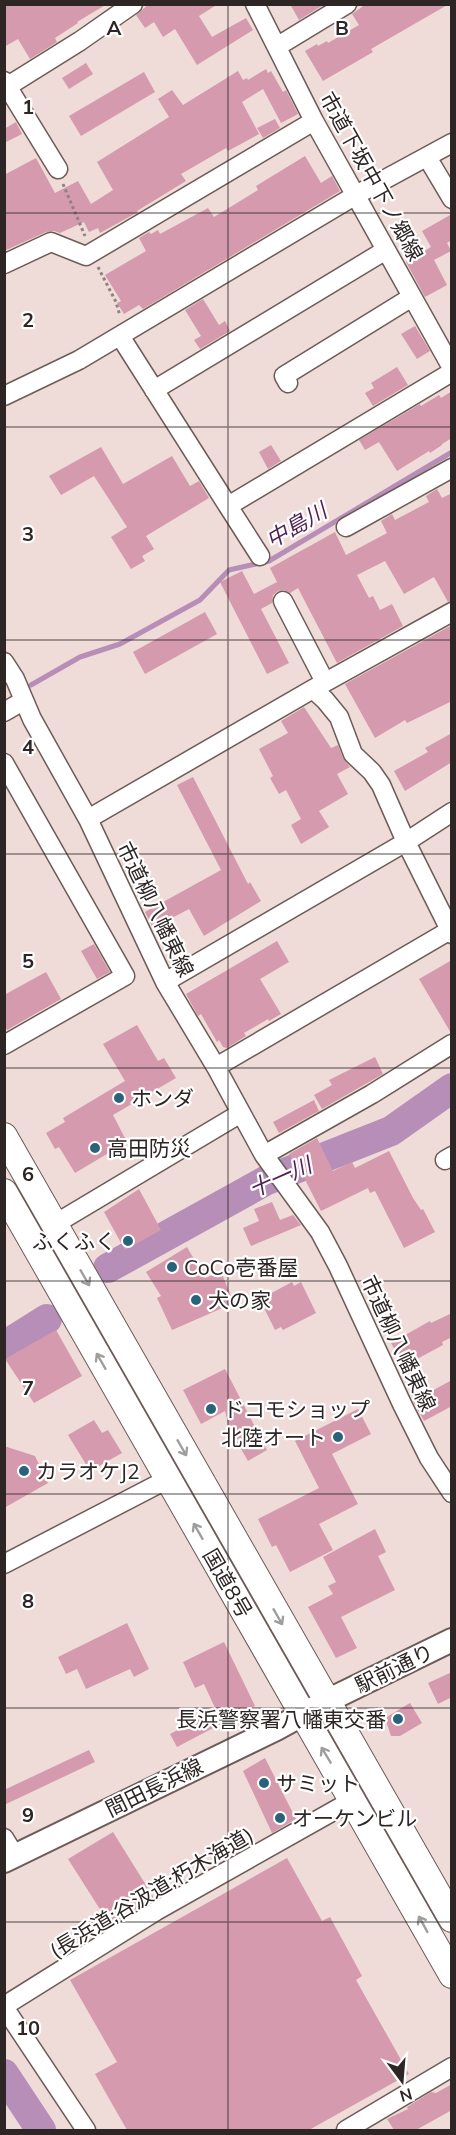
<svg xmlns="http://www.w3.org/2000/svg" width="456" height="2135" font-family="Mulish,'Noto Sans JP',sans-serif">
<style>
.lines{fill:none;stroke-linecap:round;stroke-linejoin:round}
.stream{stroke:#b68eb7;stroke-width:5}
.river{stroke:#b68eb7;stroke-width:30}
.building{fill:#d59aad}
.minor-casing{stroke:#6c5b57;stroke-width:21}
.major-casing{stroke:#6c5b57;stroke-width:26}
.highway-casing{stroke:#6c5b57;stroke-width:28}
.path{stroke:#8f8280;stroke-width:3;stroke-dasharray:3 3;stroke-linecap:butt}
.minor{stroke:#fff;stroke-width:18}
.major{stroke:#fff;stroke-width:22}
.highway{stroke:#fff;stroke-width:26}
.oneway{stroke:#a09d9d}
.grid{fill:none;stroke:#2d2625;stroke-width:1.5;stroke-opacity:0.55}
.poi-dot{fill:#28637b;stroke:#fff;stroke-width:2}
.labels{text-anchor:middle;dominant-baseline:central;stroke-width:4.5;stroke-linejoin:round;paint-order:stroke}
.street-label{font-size:21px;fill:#2d2625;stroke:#fff}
.poi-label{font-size:21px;fill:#2d2625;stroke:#fff;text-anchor:start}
.water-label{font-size:22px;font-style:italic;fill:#511f54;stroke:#fff}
.grid-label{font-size:20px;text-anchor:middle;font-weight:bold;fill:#2d2625;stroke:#fff;stroke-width:4.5;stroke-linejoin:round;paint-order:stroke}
</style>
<rect width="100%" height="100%" fill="#efdbd8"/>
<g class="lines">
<path class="stream" d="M31 685 80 657 120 644 200 600 229 570 269 561 452 452"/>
<path class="river" d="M108 1268 267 1180 391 1131 452 1088
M4 1346 47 1319
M4 2074 41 2130"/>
</g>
<path class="building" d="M4 4H107L77 22 78 23 55 38 57 42 30 59 18 39 4 47Z
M149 4H218L199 16 212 37 246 18 253 30 197 65 175 29 163 37 154 22 145 28 136 15Z
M290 4H325L299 20Z
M366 4H449L371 49 373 52 323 81 305 51 317 44 318 46 327 41 328 43 359 25 352 14Z
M86 63 93 74 69 89 62 78Z
M266 69 268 73 271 71 283 92 286 90 298 114 281 123 263 89 242 102 259 134 228 151 226 148 181 174 186 181 137 211 138 212 100 233 98 228 89 232 84 222 60 233 54 231 46 232 4 251V175L36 158 55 193 78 181 91 204 113 190 97 162 169 117 158 99 172 90 183 105 238 71 243 80 247 78 248 80Z
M144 72 155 92 81 136 69 116Z
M275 119 280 128 263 138 257 128Z
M16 122 22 134 4 143V129Z
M305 156 321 183 332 176 340 191 143 309 139 305 124 314 117 303 121 301 105 275 146 251 139 238 149 232 151 234 158 230 160 234 208 208 214 217 258 190 256 186Z
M452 214V240L447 243 451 251 434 260 447 285 425 297 406 262 431 247 422 231Z
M203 299 219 325 225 321 230 331 200 349 194 340 201 336 185 310Z
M415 326 430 351 417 359 401 334Z
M397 367 408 385 373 406 365 393 374 388 371 383Z
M452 391V438L442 444V445L430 453 429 451 397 471 379 442 365 450 359 440 420 404 421 406 439 395 441 398Z
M271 445 281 461 268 469 259 452Z
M101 447 123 484 172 456 190 486 199 481 209 498 146 536 154 549 142 556 145 561 131 569 111 537 127 527 94 476 61 495 49 476Z
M437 489 442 498 452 493V601L448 602 434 577 404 594 385 561 357 575 369 598 373 596 380 610 392 604 403 626 337 663 298 588 290 593 284 590 278 591 273 595 272 603 261 609 289 663 267 674 220 582 242 571 254 594 277 582 270 568 335 532 346 555 387 533 381 521 392 514 395 520 429 502 426 496Z
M205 612 217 634 145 674 133 652Z
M452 625V701L407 723 405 720 375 738 345 684Z
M304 707 331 748 338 745 343 758 350 767 337 774 348 794 319 811 329 827 301 844 291 825 301 819 286 790 279 794 270 778 273 776 259 749 288 733 281 721Z
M452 733V762L405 791 394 771 428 752 425 748Z
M193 777 248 884 250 882 261 901 204 936 189 909 153 928 145 912 221 870 177 785Z
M277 941 289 962 260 979 281 1014 269 1021 268 1019 244 1033 246 1036 227 1048 223 1047 219 1040 217 1042 201 1014 198 1016 186 994Z
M94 944 110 972 97 979 81 951Z
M452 960V1033H451L419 979Z
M46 972 61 999 7 1030 4 1025V995Z
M137 1025 158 1061 164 1058 176 1078 113 1115 127 1142 75 1173 59 1147 55 1149 46 1133 65 1122 63 1118 125 1081 103 1044Z
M375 1057 383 1074 322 1109 314 1095 332 1085 329 1080Z
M314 1100 319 1111 279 1133 273 1122Z
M317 1138 333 1171 352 1162 355 1168 389 1151 413 1198 421 1210 423 1209 435 1232 404 1248 375 1191 370 1193 368 1188 321 1211 296 1162 294 1164 289 1154Z
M139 1189 161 1230 125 1250 104 1212Z
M272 1202 280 1220 293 1215 301 1225 251 1246 243 1228 259 1221 254 1209Z
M187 1247 205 1278 221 1272 234 1303 172 1330 157 1298 161 1296 146 1272Z
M292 1282 294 1286 301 1282 316 1313 283 1330 281 1327 275 1330 261 1302 267 1299 266 1296Z
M452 1313V1337L442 1342 443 1345 404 1366 391 1343 430 1321 431 1323Z
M56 1330 82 1376 34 1403 5 1359Z
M225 1369 267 1450 248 1461 237 1442 239 1441 229 1427 225 1411 201 1424 183 1390Z
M452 1380V1406L424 1421 413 1401Z
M358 1409 371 1434 332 1454 358 1504 319 1524 333 1550 290 1572 276 1545 272 1547 258 1519 319 1488 295 1441Z
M94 1420 102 1433 108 1430 122 1453 90 1471 68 1435Z
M4 1446 35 1456 48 1483 4 1508Z
M375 1529 386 1552 378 1556 395 1590 341 1617 357 1648 336 1658 308 1607 333 1594 328 1586 336 1582 323 1557Z
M127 1623 149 1669 134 1677 130 1669 86 1689 77 1669 66 1674 58 1657Z
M224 1642 255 1706 177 1747 170 1734 216 1710 204 1684 195 1688 183 1662Z
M452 1672V1697L438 1704 428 1683Z
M410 1703 422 1723 400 1736H391L385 1718Z
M89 1750 95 1762 4 1805V1790Z
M265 1758 296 1819 272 1833 243 1771Z
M113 1832 154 1898 110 1925 68 1859Z
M287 1858 322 1921 330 1917 362 1976 356 1980 409 2074 309 2130H127L95 2074 117 2062 70 1980Z
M452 2084V2110L416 2130H394L387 2119 408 2109 407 2107 431 2092 436 2093Z"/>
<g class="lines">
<defs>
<path id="minor" d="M255 4 314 121 452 368
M278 46 347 4
M4 81 58 169
M8 86 80 41 133 4
M427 157 452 199
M4 264 51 242 86 256 314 121
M120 336 228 506 452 372
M288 383 284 376 412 297
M154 390 386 250
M4 396 79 360 356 195 452 143
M228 506 260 556
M346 527 452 468
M283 601 325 682
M4 662 15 679 32 719 88 819 165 982 216 1067 264 1155 320 1232 338 1266 402 1404 429 1458 452 1493
M313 689 325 700 339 717 353 754 372 772 381 785 406 842 452 934
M4 712 23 701
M4 763 125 976 4 1045
M88 819 313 689 452 612
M165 982 406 842 452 812
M216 1067 452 929
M264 1155 372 1094 452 1044
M445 1160 452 1156
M55 1224 241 1113
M4 1564 168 1479
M4 1838 15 1856
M4 2006 156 1911 353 1800
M4 2007 86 2130
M346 2130 452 2067"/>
<path id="major" d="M4 1861 276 1729 327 1701 452 1640"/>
<path id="highway" d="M4 1136 452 1919
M4 1192 452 1975"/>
</defs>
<use href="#minor" class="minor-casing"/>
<use href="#major" class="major-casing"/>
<use href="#highway" class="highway-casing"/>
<path class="path" d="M63 184 85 236
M98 267 116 302 120 316"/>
<use href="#minor" class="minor"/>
<use href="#major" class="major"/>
<use href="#highway" class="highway"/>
</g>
<defs><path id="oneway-shaft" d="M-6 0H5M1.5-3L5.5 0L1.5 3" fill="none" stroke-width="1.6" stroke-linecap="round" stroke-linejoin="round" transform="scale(1.5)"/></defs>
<g class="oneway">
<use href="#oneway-shaft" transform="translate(85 1278) rotate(60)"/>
<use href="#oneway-shaft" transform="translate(101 1361) rotate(-120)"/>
<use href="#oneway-shaft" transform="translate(182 1448) rotate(60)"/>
<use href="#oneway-shaft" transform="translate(198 1531) rotate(-120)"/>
<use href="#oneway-shaft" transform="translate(278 1617) rotate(60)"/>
<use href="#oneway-shaft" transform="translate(326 1755) rotate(-121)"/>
<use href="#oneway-shaft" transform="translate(423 1924) rotate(-119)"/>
</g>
<path class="grid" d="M228 4V2130M4 213H452M4 427H452M4 640H452M4 854H452M4 1068H452M4 1281H452M4 1494H452M4 1708H452M4 1922H452"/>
<g class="poi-dot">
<circle cx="119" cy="1098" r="6"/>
<circle cx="95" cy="1148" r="6"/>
<circle cx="128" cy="1241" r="6"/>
<circle cx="172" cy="1267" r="6"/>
<circle cx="196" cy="1300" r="6"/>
<circle cx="211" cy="1409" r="6"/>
<circle cx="338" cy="1437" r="6"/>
<circle cx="24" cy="1471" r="6"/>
<circle cx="398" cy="1719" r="6"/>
<circle cx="264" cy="1783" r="6"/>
<circle cx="280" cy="1818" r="6"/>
</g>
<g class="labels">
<g class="street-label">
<text transform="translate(372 176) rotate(61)">市道下坂中下ノ郷線</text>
<text transform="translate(156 909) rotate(64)">市道柳八幡東線</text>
<text transform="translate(399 1343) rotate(65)">市道柳八幡東線</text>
<text transform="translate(228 1583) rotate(60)">国道8号</text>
<text transform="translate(394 1668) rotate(-26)">駅前通り</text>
<text transform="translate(154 1787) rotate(-26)">間田長浜線</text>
<text transform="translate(151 1892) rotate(-31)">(長浜道;谷汲道;朽木海道)</text>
</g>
<g class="poi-label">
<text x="131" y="1098">ホンダ</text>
<text x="107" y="1148">高田防災</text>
<text x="116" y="1241" text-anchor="end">ふくふく</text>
<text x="184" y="1267">CoCo壱番屋</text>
<text x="208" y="1300">犬の家</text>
<text x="223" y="1409">ドコモショップ</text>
<text x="326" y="1437" text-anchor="end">北陸オート</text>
<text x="36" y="1471">カラオケJ2</text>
<text x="386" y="1719" text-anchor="end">長浜警察署八幡東交番</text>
<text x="276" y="1783">サミット</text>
<text x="292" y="1818">オーケンビル</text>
</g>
<g class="water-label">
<text transform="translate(296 525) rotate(-30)">中島川</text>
<text transform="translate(280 1177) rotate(-24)">十一川</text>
</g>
</g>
<g class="grid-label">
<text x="114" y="35">A</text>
<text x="342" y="35">B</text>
<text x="28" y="114">1</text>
<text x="28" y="327">2</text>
<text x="28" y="541">3</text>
<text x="28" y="754">4</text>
<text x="28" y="968">5</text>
<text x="28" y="1181">6</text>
<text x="28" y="1395">7</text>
<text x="28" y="1608">8</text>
<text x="28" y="1822">9</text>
<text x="28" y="2035">10</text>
</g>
<rect width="456" height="2135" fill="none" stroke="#2d2625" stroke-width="12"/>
<g transform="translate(402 2081) rotate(164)" stroke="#ffffff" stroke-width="4.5" paint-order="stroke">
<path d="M0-4.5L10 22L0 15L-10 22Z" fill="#2d2625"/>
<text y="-9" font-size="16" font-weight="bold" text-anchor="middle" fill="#2d2625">N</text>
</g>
</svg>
